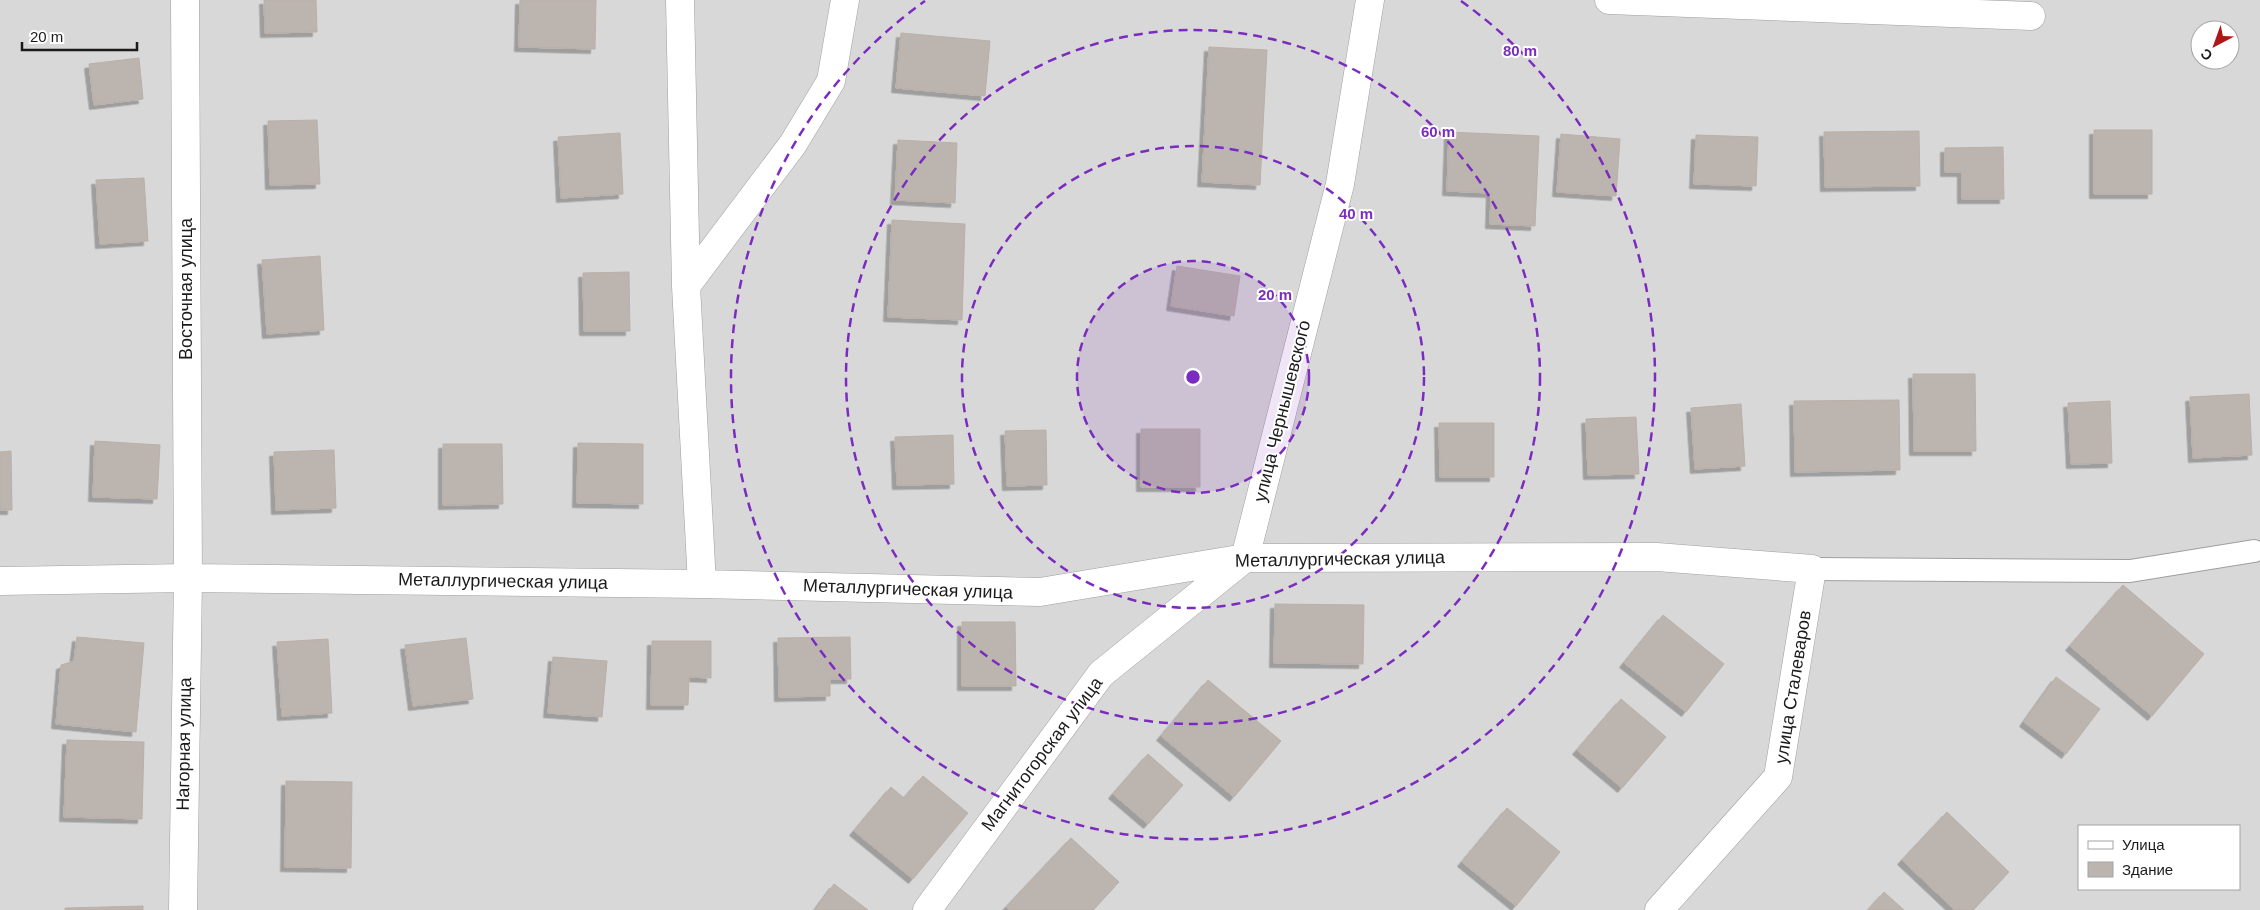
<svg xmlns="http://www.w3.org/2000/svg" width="2260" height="910" font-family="Helvetica,sans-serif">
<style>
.residential{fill:#d9d8d8;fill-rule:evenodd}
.building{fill:#bbb4af;stroke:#bbafa6;filter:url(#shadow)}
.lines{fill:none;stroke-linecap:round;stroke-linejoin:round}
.lane-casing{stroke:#9f9f9f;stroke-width:24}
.street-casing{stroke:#9f9f9f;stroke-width:29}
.lane{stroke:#fff;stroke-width:22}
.street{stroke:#fff;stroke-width:28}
.ring{fill:none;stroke:#7b2cbf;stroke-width:2.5;stroke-dasharray:9 6}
.labels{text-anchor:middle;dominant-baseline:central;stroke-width:4;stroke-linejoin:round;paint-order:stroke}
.street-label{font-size:18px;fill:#1b1b1b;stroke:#fff}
.centre{fill:#7b2cbf;stroke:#fff;stroke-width:2.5}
.ring-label{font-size:15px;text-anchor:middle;font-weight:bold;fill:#7b2cbf;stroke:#fff;stroke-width:4;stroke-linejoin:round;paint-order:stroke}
</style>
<defs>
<filter id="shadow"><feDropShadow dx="-4.5" dy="4.5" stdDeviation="0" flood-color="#0004"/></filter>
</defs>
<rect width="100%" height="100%" fill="#ebe8e2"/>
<path class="residential" d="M0 0H2260V910H0ZM2200 30H2230V60H2200ZM2079 826H2239V889H2079Z"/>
<path class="building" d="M264 0H316L317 32 265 33Z
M520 0H596L595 49 519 47Z
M901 33 990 41 985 96 896 88Z
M1209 47 1267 50 1260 185 1202 182Z
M139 58 143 99 94 105 89 64Z
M317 120 320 184 270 185 268 121Z
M2094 130H2152V194H2094Z
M1919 131 1920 186 1825 187 1824 132Z
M1449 132 1539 136 1535 226 1490 224 1491 193 1447 191Z
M620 133 623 194 561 198 558 137Z
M1561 134 1620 139 1616 196 1557 192Z
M1696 135 1758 137 1756 186 1694 184Z
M898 140 957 143 955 203 895 200Z
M2003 147 2004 199H1962V172H1945V148Z
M144 178 148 241 100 244 96 180Z
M892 220 965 224 962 320 888 317Z
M320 256 324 330 267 334 262 260Z
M1177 266 1240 276 1234 316 1171 306Z
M629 272 630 331H584L583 273Z
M1913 374H1975L1976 451H1914Z
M2249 394 2252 455 2193 458 2190 397Z
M1899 400 1900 470 1795 472 1794 401Z
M2110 401 2112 463 2071 464 2068 403Z
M1741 404 1745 466 1695 469 1691 408Z
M1636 417 1639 474 1588 475 1586 419Z
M1439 423H1494V477H1440Z
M1141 429H1200V487H1141Z
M1046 430 1047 485 1007 486 1005 431Z
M953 435 954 484 897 485 895 437Z
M95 441 160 445 157 499 93 497Z
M578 443 643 444V504L577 503Z
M443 444H502L503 504 443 505Z
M334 450 336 508 276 510 274 452Z
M11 451 12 510H0V452Z
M2123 585 2204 654 2152 716 2070 646Z
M1275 604 1364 605 1363 664 1274 663Z
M1663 615 1724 664 1686 712 1624 663Z
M962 622H1015L1016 686H962Z
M77 637 144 643 136 732 56 724 61 665 74 661Z
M850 637 851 679H830V696L779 697 778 638Z
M466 638 473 699 413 706 405 645Z
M328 639 332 713 282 716 277 642Z
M652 641H711V678L689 677 688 705H651Z
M553 657 607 661 602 717 548 713Z
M2056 677 2100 709 2066 754 2024 722Z
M1208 680 1281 741 1234 797 1161 736Z
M1621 699 1666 737 1622 788 1577 750Z
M67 740 144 742 142 819 64 817Z
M1148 754 1183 785 1148 824 1113 794Z
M923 776 968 813 913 879 854 831 891 787 904 798Z
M286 781 352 782 351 868 285 867Z
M1507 808 1560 852 1516 906 1462 862Z
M1947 812 2009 872 1973 910H1955L1902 860Z
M1071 838 1119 882 1093 910H1010L1006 907Z
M834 884 868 910H815Z
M1884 892 1904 910H1868Z
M143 906V910H65V908Z"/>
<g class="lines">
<defs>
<path id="lane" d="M1812 569 2130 571 2254 551"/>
<path id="street" d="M680 0 686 286 702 584
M1609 0 2031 16
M686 286 793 144 831 81 845 0
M0 581 188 578 702 584 1040 592 1245 558 1657 557 1812 569 1778 777 1659 910
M183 910 188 578 185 0
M927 910 1101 674 1245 558 1340 184 1370 0"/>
</defs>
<use href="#lane" class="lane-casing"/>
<use href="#street" class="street-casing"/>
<use href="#lane" class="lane"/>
<use href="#street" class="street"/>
</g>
<circle cx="1193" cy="377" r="116" fill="#7b2cbf" fill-opacity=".12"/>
<g class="ring">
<circle cx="1193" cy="377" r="116"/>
<circle cx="1193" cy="377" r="231"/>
<circle cx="1193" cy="377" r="347"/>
<path d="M1461 1A462 462 0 1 1 925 1"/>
</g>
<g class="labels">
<g class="street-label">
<text transform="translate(186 289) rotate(-90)">Восточная улица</text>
<text transform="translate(1282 411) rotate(-76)">улица Чернышевского</text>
<text transform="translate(1340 559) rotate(-1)">Металлургическая улица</text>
<text transform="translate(503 581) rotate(1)">Металлургическая улица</text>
<text transform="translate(908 589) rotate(2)">Металлургическая улица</text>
<text transform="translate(1793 687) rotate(-81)">улица Сталеваров</text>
<text transform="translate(184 744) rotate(-89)">Нагорная улица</text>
<text transform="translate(1042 754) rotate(-53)">Магнитогорская улица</text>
</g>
</g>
<circle cx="1193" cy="377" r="8" class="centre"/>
<g class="ring-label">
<text x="1520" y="56">80 m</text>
<text x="1438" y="137">60 m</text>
<text x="1356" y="219">40 m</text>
<text x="1275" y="300">20 m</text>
</g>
<rect x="2078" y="825" width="162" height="65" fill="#ffffff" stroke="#a4a4a4"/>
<rect x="2088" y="841" width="25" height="8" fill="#ffffff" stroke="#a4a4a4"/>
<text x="2122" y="850" font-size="15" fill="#1b1b1b">Улица</text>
<rect x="2088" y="862" width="25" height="15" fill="#bbb4af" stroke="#a4a4a4"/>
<text x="2122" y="875" font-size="15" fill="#1b1b1b">Здание</text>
<g transform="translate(2215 45) rotate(221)"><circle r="24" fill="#ffffff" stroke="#a4a4a4"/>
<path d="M0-4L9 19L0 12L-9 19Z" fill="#af1717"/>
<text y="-8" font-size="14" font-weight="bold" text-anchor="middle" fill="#1b1b1b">С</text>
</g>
<path d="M22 42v8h115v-8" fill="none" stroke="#1b1b1b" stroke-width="2.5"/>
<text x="30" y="42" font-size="15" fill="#1b1b1b" stroke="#ffffff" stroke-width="4" paint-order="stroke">20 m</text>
</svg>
